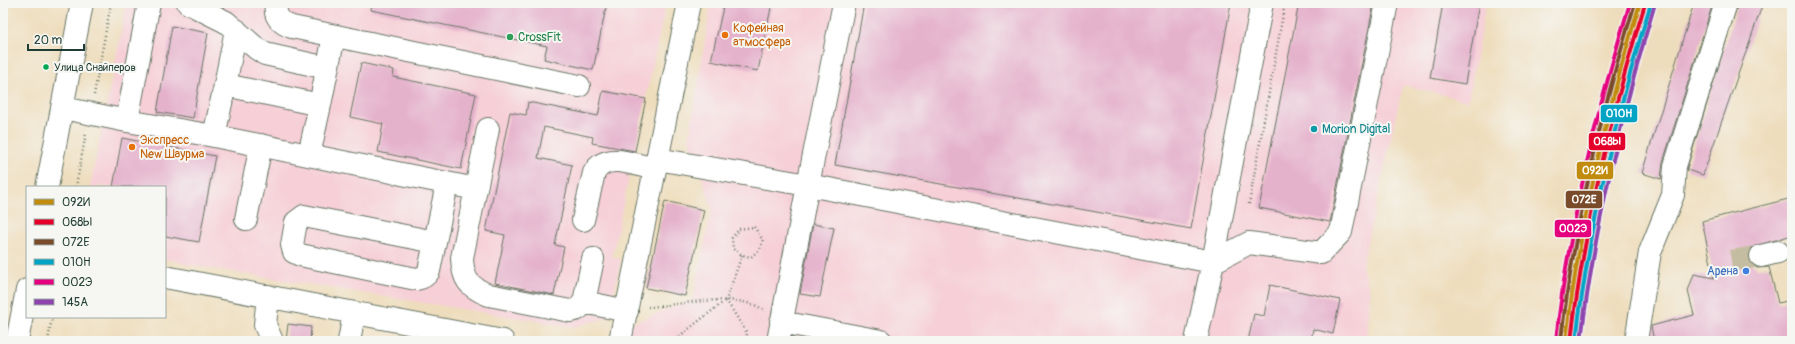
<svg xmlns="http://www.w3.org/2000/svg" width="1795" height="344" font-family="Pangolin,sans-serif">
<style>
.built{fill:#f6cfd7}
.building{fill:#e5b2cc}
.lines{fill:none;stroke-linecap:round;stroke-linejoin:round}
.minor-tunnel{stroke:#c5bda1;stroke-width:22;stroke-dasharray:22 11;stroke-linecap:butt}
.minor-casing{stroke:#677564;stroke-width:24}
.major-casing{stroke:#677564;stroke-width:24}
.path{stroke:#677564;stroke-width:2.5;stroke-dasharray:1 3;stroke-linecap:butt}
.minor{stroke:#fff;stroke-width:22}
.major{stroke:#fff;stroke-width:22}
.rail-1-casing{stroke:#f6f6f2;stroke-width:7}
.rail-2-casing{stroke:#f6f6f2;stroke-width:7}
.rail-3-casing{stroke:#f6f6f2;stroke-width:7}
.rail-4-casing{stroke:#f6f6f2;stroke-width:7}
.rail-5-casing{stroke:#f6f6f2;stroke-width:7}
.rail-6-casing{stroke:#f6f6f2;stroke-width:7}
.rail-1{stroke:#c18c0d;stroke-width:4}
.rail-2{stroke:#e4002b;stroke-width:4}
.rail-3{stroke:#7a4b2a;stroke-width:4}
.rail-4{stroke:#02a4c6;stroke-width:4}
.rail-5{stroke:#e5007d;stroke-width:4}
.rail-6{stroke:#8e44ad;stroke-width:4}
.food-dot{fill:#e8710a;stroke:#f6f6f2;stroke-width:1.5}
.leisure-dot{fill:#2e9e5b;stroke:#f6f6f2;stroke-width:1.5}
.bus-dot{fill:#00a651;stroke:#f6f6f2;stroke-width:1.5}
.culture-dot{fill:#0f9aa8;stroke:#f6f6f2;stroke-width:1.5}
.shop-dot{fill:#3f7fe0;stroke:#f6f6f2;stroke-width:1.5}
.labels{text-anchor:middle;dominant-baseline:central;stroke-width:4;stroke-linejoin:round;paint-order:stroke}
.bus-label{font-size:11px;fill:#1f3d34;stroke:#f6f6f2;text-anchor:start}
.food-label{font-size:12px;fill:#c56008;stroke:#f6f6f2;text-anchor:start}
.leisure-label{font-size:12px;fill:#27864d;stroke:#f6f6f2;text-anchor:start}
.culture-label{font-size:12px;fill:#0d838f;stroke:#f6f6f2;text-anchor:start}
.shop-label{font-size:12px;fill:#366cbe;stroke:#f6f6f2;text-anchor:end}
.line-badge{stroke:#f6f6f2;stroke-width:1.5}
.badge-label{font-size:11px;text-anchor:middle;font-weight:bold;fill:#fff}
</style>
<rect width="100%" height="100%" fill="#f6f6f2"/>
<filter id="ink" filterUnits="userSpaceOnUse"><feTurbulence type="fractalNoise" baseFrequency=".025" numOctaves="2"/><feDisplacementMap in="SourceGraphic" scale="8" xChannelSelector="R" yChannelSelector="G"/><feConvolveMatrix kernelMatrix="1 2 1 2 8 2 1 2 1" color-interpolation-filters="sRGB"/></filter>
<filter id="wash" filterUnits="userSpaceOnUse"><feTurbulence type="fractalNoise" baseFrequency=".012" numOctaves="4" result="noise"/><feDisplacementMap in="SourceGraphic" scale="16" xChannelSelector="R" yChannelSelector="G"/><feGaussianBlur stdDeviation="0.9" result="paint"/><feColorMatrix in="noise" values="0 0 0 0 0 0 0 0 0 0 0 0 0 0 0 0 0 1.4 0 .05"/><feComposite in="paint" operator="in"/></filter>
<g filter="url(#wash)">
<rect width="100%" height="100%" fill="#eeddbc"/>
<path class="built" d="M127 3H666L612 257 621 259 609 317 574 327 195 266 165 259V187H90Z
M711 3H1486L1468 101 1403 85 1362 266 1370 292 1367 341H626L630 324 693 299 712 208 689 139Z"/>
<g id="blocks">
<path class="building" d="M372 3H607L593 70 544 59 547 46 371 10Z
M724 3H772L758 71 711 61Z
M864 3H1231L1191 229 835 165Z
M1299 3H1374L1330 222 1259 208Z
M1443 3H1479L1465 84 1430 78Z
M1694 3H1713L1663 162 1661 179 1642 173Z
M1738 3H1763L1703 175 1687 170V168Z
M172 26 208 33 193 118 157 112Z
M361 63 394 70 393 77 476 94 461 169 378 152 383 124 350 117Z
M603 91 646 99 635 151 592 143 593 137 544 127 538 158 572 165 555 245 564 247 554 295 495 283 505 235 486 231 510 112 526 115 528 102 598 116Z
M122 138 215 156 199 242 165 236V187H113Z
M1792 198V235L1753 247 1749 252V258L1752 264 1757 268 1769 267 1778 303 1792 300V341H1654L1651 326 1694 315 1688 291 1694 274 1714 278 1702 221Z
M665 201 704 210 685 296 646 288Z
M813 224 834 228 820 297 800 294Z
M1270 285 1340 300 1333 334 1313 329 1311 341H1248L1254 314 1264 316Z
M288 324 311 327 310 341H286Z"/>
</g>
</g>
<g filter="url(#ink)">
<use href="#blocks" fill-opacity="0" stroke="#677564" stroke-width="1"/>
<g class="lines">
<path class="minor-tunnel" d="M1731 261 1761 256"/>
<defs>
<path id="minor" d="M188 3 226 22 256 48 265 54 327 68
M844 3 808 185 1213 262 1249 243 1321 253 1341 232 1387 3
M276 6C274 17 282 24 292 27L579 86
M225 85 236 30
M63 108 127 121 214 136 476 189
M127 121 149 3
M488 129 462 258C463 279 468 287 489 295L570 311 578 309 584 302
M214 136 225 85 320 105 334 36
M309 155 320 105
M657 159 808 185 778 341
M246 219 261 145
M583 220 594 173C605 151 636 165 655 169
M435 242 304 216 296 222 292 245 294 252 300 255 416 279C423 278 426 276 429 271L447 184
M1761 256 1778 252
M593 259 584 302 627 311
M165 277 503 341
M268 296 265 325 272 341
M781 322 881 341
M349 341 354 314
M620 341 689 3
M1196 341 1213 262 1262 3
M1636 341 1650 252 1673 195 1675 166 1726 3"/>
<path id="major" d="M47 187 82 3
M17 341 27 290"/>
</defs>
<use href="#minor" class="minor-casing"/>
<use href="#major" class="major-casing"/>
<path class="path" d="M50 3 55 8
M94 95 111 3
M76 187 86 133
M1249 204 1285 3
M754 227 763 240 760 249 751 257 742 255 733 249 732 238 739 229Z
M742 255 726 300 747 333 746 341
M648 307C681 305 736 291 764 310
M48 341 52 317
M673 341 726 300"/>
<use href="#minor" class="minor"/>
<use href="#major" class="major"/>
<defs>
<path id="rail-1" d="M1566 341C1579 226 1606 114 1640 3"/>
<path id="rail-2" d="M1571 341C1584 227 1611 114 1645 4"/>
<path id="rail-3" d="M1561 340C1574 226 1601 113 1635 3"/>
<path id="rail-4" d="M1576 341C1589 227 1616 115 1650 6"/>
<path id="rail-5" d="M1556 340C1569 225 1596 113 1630 3"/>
<path id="rail-6" d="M1581 341C1594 228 1621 116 1654 7"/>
</defs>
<use href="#rail-1" class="rail-1-casing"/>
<use href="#rail-2" class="rail-2-casing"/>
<use href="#rail-3" class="rail-3-casing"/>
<use href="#rail-4" class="rail-4-casing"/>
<use href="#rail-5" class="rail-5-casing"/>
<use href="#rail-6" class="rail-6-casing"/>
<use href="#rail-1" class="rail-1"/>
<use href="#rail-2" class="rail-2"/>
<use href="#rail-3" class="rail-3"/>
<use href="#rail-4" class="rail-4"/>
<use href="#rail-5" class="rail-5"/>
<use href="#rail-6" class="rail-6"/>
</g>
</g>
<g class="food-dot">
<circle cx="725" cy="35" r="4"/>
<circle cx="132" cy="147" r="4"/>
</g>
<circle class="leisure-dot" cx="510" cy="37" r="4"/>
<circle class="bus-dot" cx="46" cy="67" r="3.5"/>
<circle class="culture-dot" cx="1314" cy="129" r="4"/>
<circle class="shop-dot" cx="1746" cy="271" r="4"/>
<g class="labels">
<g class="bus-label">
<text x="54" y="67">Улица Снайперов</text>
</g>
<g class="food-label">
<text x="733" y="28">Кофейная<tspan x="733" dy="14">атмосфера</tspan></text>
<text x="140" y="140">Экспресс<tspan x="140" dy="14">New Шаурма</tspan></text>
</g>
<g class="leisure-label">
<text x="518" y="37">CrossFit</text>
</g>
<g class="culture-label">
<text x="1322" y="129">Morion Digital</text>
</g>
<g class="shop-label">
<text x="1738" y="271">Арена</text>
</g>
</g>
<g class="line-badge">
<rect x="1600" y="104" width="38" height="19" rx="4" fill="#02a4c6"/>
<rect x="1588" y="132" width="38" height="19" rx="4" fill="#e4002b"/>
<rect x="1576" y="161" width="38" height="19" rx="4" fill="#c18c0d"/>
<rect x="1565" y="190" width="38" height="19" rx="4" fill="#7a4b2a"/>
<rect x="1554" y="219" width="38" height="19" rx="4" fill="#e5007d"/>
</g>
<g class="badge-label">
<text x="1619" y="117">010Н</text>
<text x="1607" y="145">068Ы</text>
<text x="1595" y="174">092И</text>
<text x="1584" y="203">072Е</text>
<text x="1573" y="232">002Э</text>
</g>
<rect width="1795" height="344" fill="none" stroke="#f6f6f2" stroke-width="16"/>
<rect x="26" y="186" width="140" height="132" fill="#f6f6f2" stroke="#a0aca6"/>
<rect x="34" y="199" width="20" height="6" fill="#c18c0d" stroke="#a0aca6"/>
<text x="62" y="206" font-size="12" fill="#1f3d34">092И</text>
<rect x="34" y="219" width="20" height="6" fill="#e4002b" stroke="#a0aca6"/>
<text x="62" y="226" font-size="12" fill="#1f3d34">068Ы</text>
<rect x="34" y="239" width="20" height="6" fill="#7a4b2a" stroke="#a0aca6"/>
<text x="62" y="246" font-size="12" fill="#1f3d34">072Е</text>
<rect x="34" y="259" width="20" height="6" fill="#02a4c6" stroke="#a0aca6"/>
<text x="62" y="266" font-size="12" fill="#1f3d34">010Н</text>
<rect x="34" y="279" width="20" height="6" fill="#e5007d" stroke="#a0aca6"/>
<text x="62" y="286" font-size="12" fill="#1f3d34">002Э</text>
<rect x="34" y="299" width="20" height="6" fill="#8e44ad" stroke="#a0aca6"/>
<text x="62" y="306" font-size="12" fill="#1f3d34">145А</text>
<path d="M28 44v6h56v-6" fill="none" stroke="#1f3d34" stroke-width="2"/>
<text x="34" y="44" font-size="12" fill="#1f3d34" stroke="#f6f6f2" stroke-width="3" paint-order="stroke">20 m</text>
</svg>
